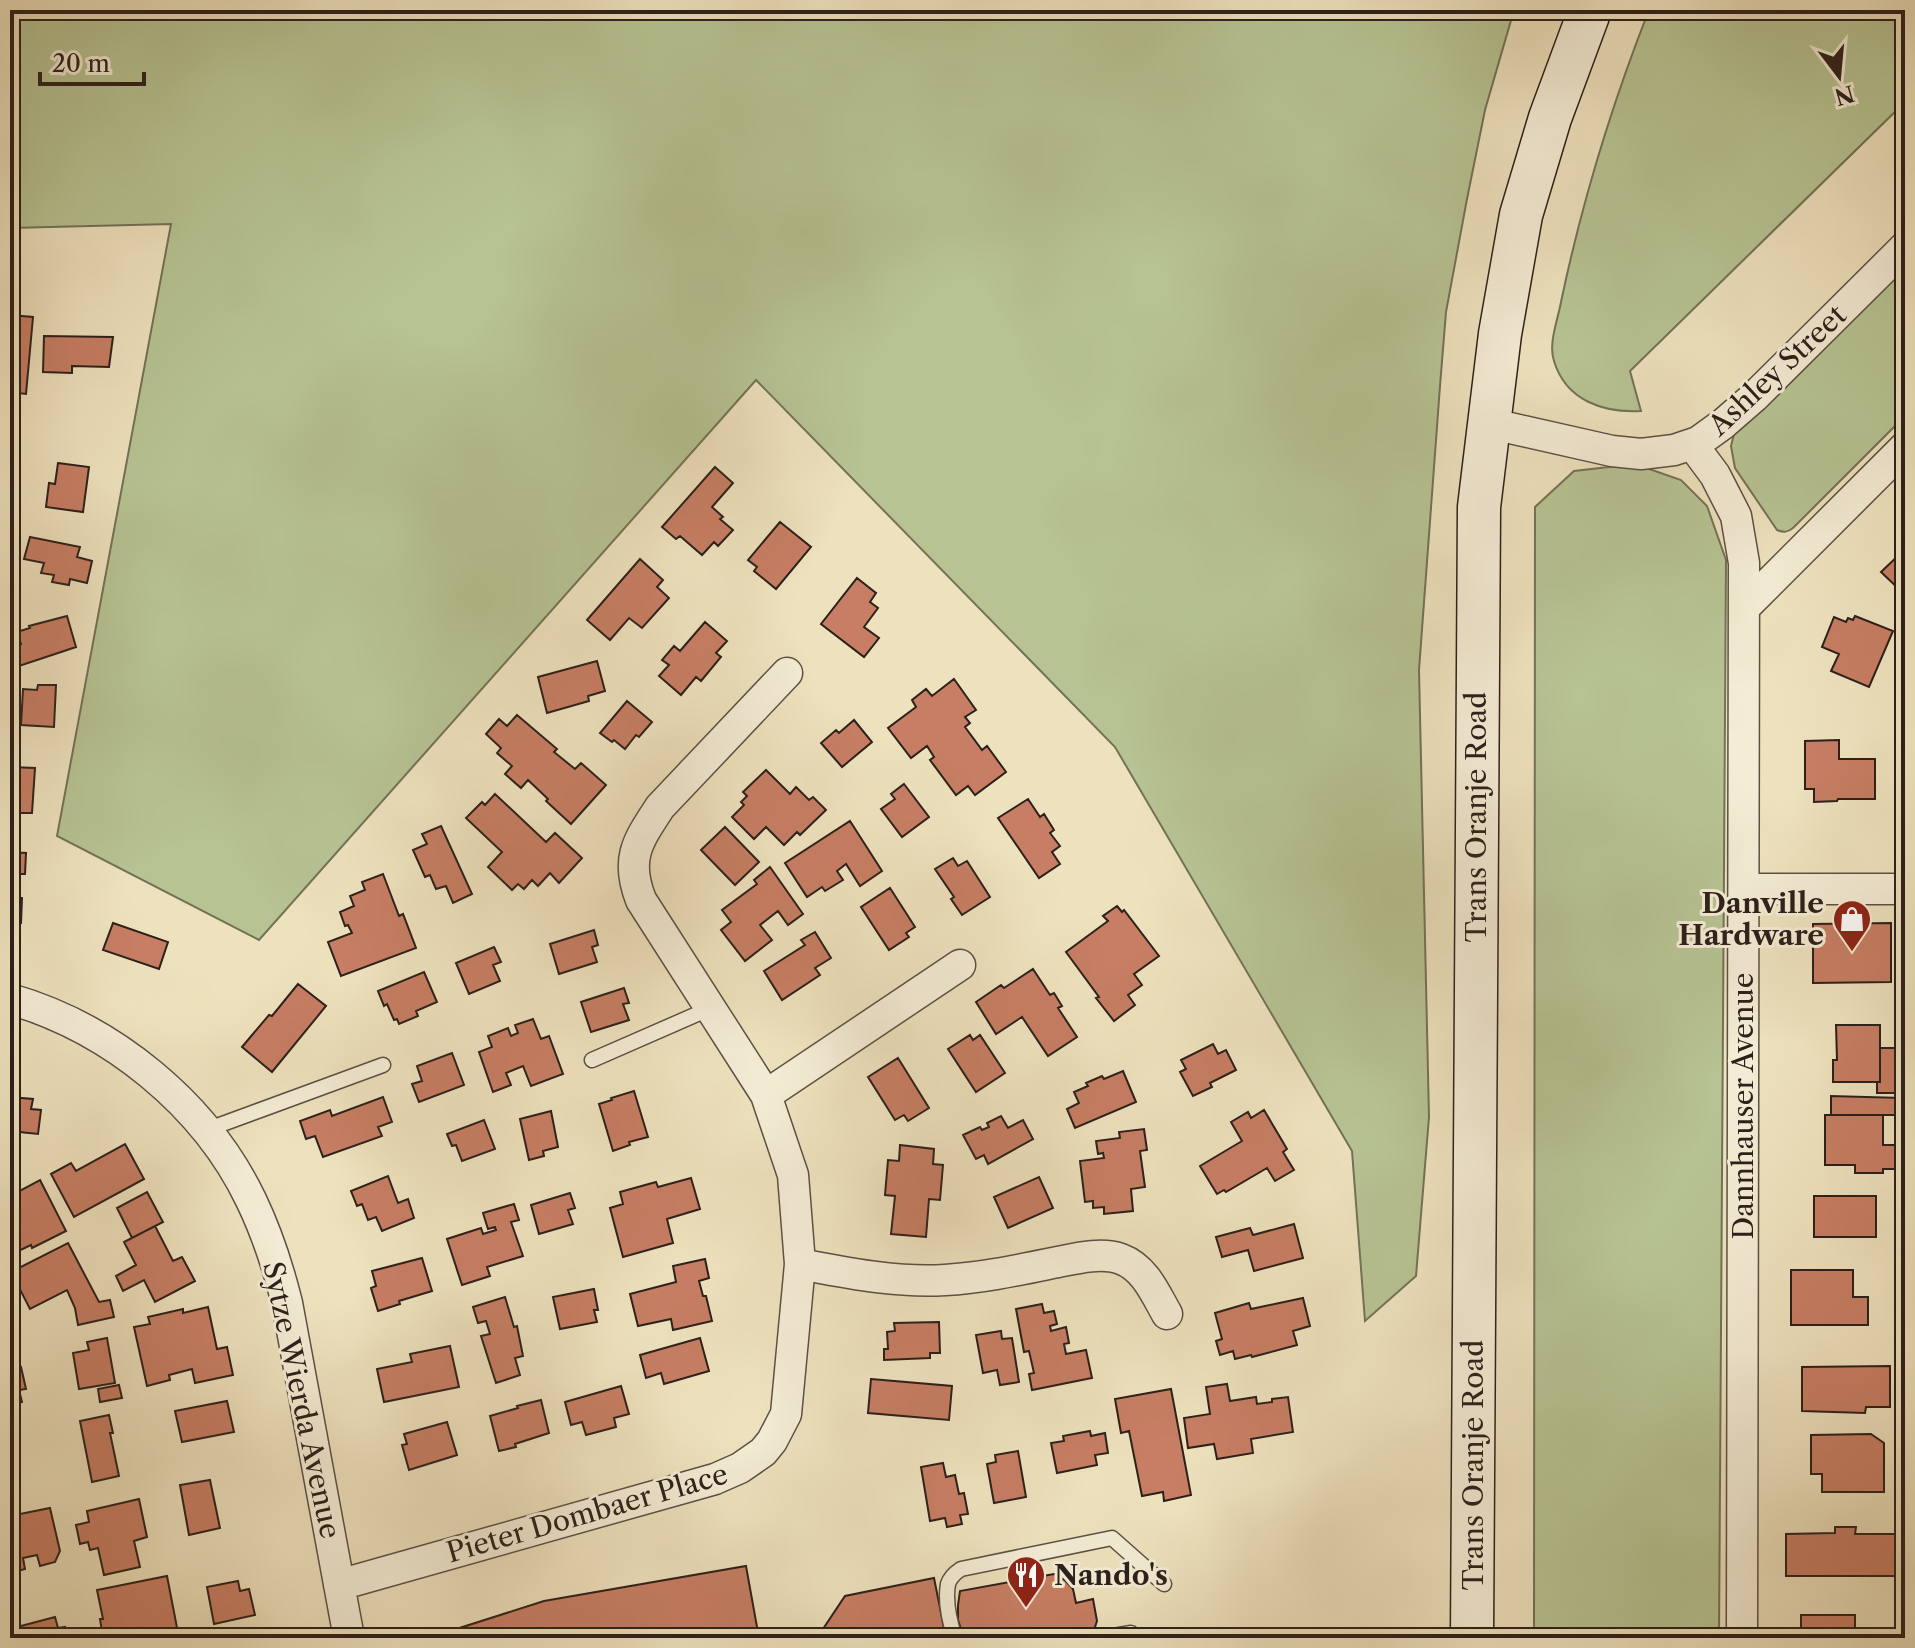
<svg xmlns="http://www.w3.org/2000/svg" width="1915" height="1648" font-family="'Libre Caslon Text',serif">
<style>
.green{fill:#b7c393;stroke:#727257;stroke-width:2}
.building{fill:#c77e64;stroke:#2c201b;stroke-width:2}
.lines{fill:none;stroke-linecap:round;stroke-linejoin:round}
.lane-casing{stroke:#5c5044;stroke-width:17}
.street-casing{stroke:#5c5044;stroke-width:33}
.secondary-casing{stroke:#2c201b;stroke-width:45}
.lane{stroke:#f4ecd5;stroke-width:14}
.street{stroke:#f4ecd5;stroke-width:30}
.secondary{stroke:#f4ecd5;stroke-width:42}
.labels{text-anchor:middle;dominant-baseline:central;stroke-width:6;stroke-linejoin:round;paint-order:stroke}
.street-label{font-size:28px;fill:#2c201b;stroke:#f4ecd5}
.poi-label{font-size:28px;font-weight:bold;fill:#2c201b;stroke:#f4ecd5;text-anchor:end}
</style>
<rect width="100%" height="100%" fill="#eee2be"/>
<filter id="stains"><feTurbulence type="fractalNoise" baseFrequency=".0025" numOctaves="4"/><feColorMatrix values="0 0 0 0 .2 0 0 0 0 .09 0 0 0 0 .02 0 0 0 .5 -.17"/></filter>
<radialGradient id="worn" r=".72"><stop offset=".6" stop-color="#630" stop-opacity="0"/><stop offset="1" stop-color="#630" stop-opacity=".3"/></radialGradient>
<path class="green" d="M23 10H1514L1485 110 1467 199 1446 312 1440 386 1419 670 1429 1117 1416 1276 1365 1321 1352 1151 1115 747 756 380 259 940 57 836 171 224 10 228V18Z
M1649 10H1905V102L1630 371 1641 411C1604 413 1566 401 1554 361 1548 344 1558 319 1561 302 1582 202 1612 104 1649 10Z
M1905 260V416L1793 528C1788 532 1784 533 1777 530L1735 468 1731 446 1736 426Z
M1635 464 1681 480 1707 506 1726 560 1719 1638H1534L1535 507 1574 471Z"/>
<path class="building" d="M10 315 33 317 26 394 10 392Z
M44 336 113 337 109 367 72 366V373L43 372Z
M58 463 89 467 83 512 46 507 49 483 55 484Z
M715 467 733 483 712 507 723 517 720 519 733 530 718 546 714 542 702 555 680 536 676 539 662 527Z
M780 522 811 547 776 589 754 571 757 567 748 560Z
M30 537 80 547 77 557 92 561 87 583 70 579 69 585 52 582 54 575 41 573 44 563 24 559Z
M1905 549V595L1881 572Z
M640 559 663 580 657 587 669 598 642 628 629 618 610 640 587 620Z
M857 578 876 593 870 602 878 608 864 627 879 638 864 657 821 624Z
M67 616 76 647 16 667 10 647 21 644 17 632 30 628 29 626Z
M1855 616 1893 631 1869 687 1831 671 1839 654 1822 647 1834 617 1846 622 1848 618 1853 620Z
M705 622 727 641 716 653 721 657 701 681 696 677 681 695 659 676 669 665 662 660 674 646 680 651Z
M597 661 605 691 588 696 589 701 547 713 538 677Z
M954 679 976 710 965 717 970 723 965 727 982 750 987 746 1006 772 975 795 968 786 956 795 930 760 934 757 927 746 911 758 888 728 916 707 912 700 926 689 932 696Z
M38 685H56L54 727 21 725 23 689 37 690Z
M627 701 652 722 639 737 636 735 625 749 614 740 612 742 600 733Z
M517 715 557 749 554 752 575 769 581 763 606 785 571 824 546 801 548 799 528 780 521 788 505 774 512 766 497 753 501 748 486 734 499 719 507 726Z
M854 720 872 742 842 767 821 743 836 730 839 733Z
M1839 740V759H1875V799H1838L1837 801 1814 802V789H1805V741Z
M10 767 35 768 32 813H20V820L10 819Z
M766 770 790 794 796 787 809 800 813 797 826 810 800 835 797 832 784 845 766 827 754 839 732 817 744 805 741 802 747 796 743 792Z
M904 784 929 817 902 837 881 809 895 799 891 794Z
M495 794 546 842 555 833 582 858 559 883 550 873 538 886 532 880 524 889 518 884 512 890 488 867 502 852 466 818 482 802 485 805Z
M1028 799 1040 817 1044 814 1054 830 1050 833 1060 846 1052 852 1060 864 1039 878 998 818Z
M850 821 882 871 860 886 846 864 837 871 843 880 825 891 822 887 807 897 785 863Z
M441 826 472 894 453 903 446 886 436 889 430 875 425 877 413 850 427 844 422 834Z
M725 827 759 862 735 885 701 850Z
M10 852 26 853 25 874H16L15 897 22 898 21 923H10Z
M953 858 958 866 967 861 990 897 962 915 951 899 954 897 935 869Z
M770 867 803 914 788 925 778 911 760 925 772 940 745 961 721 930 731 922 722 910 757 884 754 880Z
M383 874 399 916 403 914 416 948 341 976 328 942 352 933 348 925 345 926 340 912 354 906 350 896 365 890 362 882Z
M890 888 915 927 906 933 909 937 889 950 861 907Z
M1117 906 1122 912 1124 910 1159 956 1134 974 1142 985 1128 995 1135 1005 1114 1021 1096 998 1099 997 1066 952 1108 921 1103 916Z
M113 923 168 942 159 969 103 950Z
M1891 923V982L1813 983V924Z
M594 930 598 945 592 947 597 962 559 974 550 944Z
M815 932 831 958 815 968 820 975 782 1000 764 971 805 945 801 940Z
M494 947 501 962 493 965 500 981 469 994 456 963Z
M1033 969 1050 995 1054 993 1062 1006 1058 1008 1077 1037 1048 1056 1022 1017 996 1034 976 1002 1001 985 1004 988Z
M424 972 437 1002 416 1011 418 1016 399 1024 397 1019 394 1020 387 1004 384 1006 378 991Z
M298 984 326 1006 272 1072 242 1047 269 1015 272 1016Z
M624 988 629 1003 623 1004 629 1020 591 1032 581 1002Z
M533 1019 541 1039 549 1036 563 1074 531 1086 523 1066 506 1073 511 1085 493 1092 479 1052 492 1047 488 1036 508 1028 511 1036 518 1033 515 1025Z
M1836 1025H1880V1082H1833V1060H1837Z
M970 1035 973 1040 980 1035 1005 1073 976 1092 948 1049Z
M1213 1044 1218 1054 1226 1050 1236 1070 1210 1083 1212 1087 1193 1096 1180 1072 1186 1069 1181 1060Z
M1880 1048H1903L1905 1093H1877V1082H1880Z
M452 1053 464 1085 419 1102 412 1084 422 1081 417 1066Z
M898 1058 929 1108 908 1121 904 1115 895 1120 868 1077Z
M1123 1071 1136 1102 1075 1128 1067 1109 1079 1103 1074 1092 1088 1086 1086 1083 1102 1076 1104 1079Z
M634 1091 648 1137 629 1142 630 1145 613 1151 599 1104 612 1100 611 1098Z
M1902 1095H1905V1115H1831V1096L1902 1098Z
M10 1097 33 1099 31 1109 41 1110 38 1134 10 1131Z
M383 1097 392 1122 378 1127 382 1136 323 1157 315 1136 306 1139 300 1121 330 1110 332 1116Z
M1264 1110 1287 1149 1283 1152 1294 1170 1275 1181 1267 1168 1226 1192 1224 1190 1217 1194 1200 1166 1242 1141 1231 1122 1248 1112 1251 1118Z
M551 1111 558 1147 543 1151 544 1156 529 1160 520 1119Z
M1825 1115H1883V1145H1905V1169H1883V1173H1855V1165H1825Z
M1001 1116 1008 1128 1023 1120 1033 1139 988 1164 984 1155 976 1159 963 1135 980 1127 982 1130 989 1127 987 1123Z
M484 1120 495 1149 462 1161 456 1145 452 1146 447 1134Z
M1144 1129 1147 1150 1140 1151 1145 1187 1131 1189 1133 1211 1104 1214V1207L1093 1208V1201L1085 1202 1080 1161 1104 1158 1103 1153 1098 1154 1096 1141 1120 1138 1119 1132Z
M125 1144 144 1179 74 1217 51 1174 71 1163 76 1171Z
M900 1145 934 1149 933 1164 943 1165 940 1200 929 1199 926 1237 891 1234 895 1196 885 1195 888 1160 899 1161Z
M388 1176 398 1203 408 1199 414 1218 382 1231 376 1217 368 1220 362 1204 357 1206 351 1191Z
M1039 1177 1053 1208 1008 1228 994 1197Z
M691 1178 700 1209 667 1219 673 1243 623 1257 610 1208 623 1204 620 1192 656 1182 658 1187Z
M40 1180 66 1231 32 1248 31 1245 10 1255V1196Z
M147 1192 163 1222 132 1238 117 1208Z
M570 1193 575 1208 568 1210 573 1224 539 1234 531 1205Z
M1814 1196H1876V1237H1814Z
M514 1204 519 1220 511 1222 523 1256 487 1267 490 1276 462 1285 447 1239 481 1228 483 1234 496 1230 495 1227 488 1229 483 1213Z
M1294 1224 1303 1258 1254 1271 1248 1250 1222 1257 1216 1237 1250 1228 1253 1235Z
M155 1226 173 1261 182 1257 195 1281 155 1302 144 1280 123 1291 116 1276 136 1265 124 1242Z
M68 1243 99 1302 110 1300 114 1317 78 1325 75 1308 67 1290 30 1309 11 1272Z
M422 1258 432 1291 399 1301 400 1304 378 1311 371 1288 376 1286 372 1271Z
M705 1259 709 1278 699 1281 703 1296H706L712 1321 673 1330 671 1319 638 1326 630 1294 676 1282 673 1266Z
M1791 1270H1853V1297H1868V1325H1791Z
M594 1289 598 1310H594L597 1322 560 1329 553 1297Z
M505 1297 514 1327 517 1326 523 1356 515 1358 520 1375 496 1383 481 1336 490 1334 486 1321 478 1323 473 1307Z
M1303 1298 1310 1326 1293 1331 1297 1345 1252 1357 1251 1355 1235 1359 1233 1351 1220 1355 1216 1341 1222 1339 1215 1313 1249 1303 1251 1309Z
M1042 1304 1044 1313 1054 1311 1057 1324 1050 1326 1051 1331 1066 1327 1069 1343 1064 1344 1066 1354 1086 1350 1092 1378 1032 1390 1029 1374 1034 1373 1029 1351 1024 1352 1016 1309Z
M208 1307 217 1349 227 1347 233 1375 195 1383 192 1369 169 1375 170 1380 147 1386 134 1327 150 1324 148 1317 183 1309V1313Z
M939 1322 940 1353H930V1358L884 1360V1349H888L887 1332 895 1331 894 1323Z
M1001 1331 1002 1339 1012 1338 1019 1382 1000 1385 997 1370 983 1373 976 1335Z
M107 1338 115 1383 79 1389 73 1353 89 1350 87 1342Z
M700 1338 709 1371 664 1384 661 1373 646 1378 640 1355Z
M450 1346 459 1387 384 1402 377 1369 412 1362 410 1354Z
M1890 1366V1407H1866L1865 1413 1802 1411V1367Z
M21 1367 26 1389 19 1390 22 1402 10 1405V1369Z
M871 1379 952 1386 949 1420 868 1413Z
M1227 1384 1230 1401 1256 1397 1257 1404 1272 1402V1399L1288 1397 1293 1432 1251 1439 1253 1453 1217 1459 1214 1444 1188 1448 1184 1418 1210 1414 1206 1387Z
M119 1385 122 1398 100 1402 98 1389Z
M621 1386 629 1414 614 1418 616 1427 586 1435 582 1422 571 1425 565 1402Z
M1171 1389 1191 1495 1164 1501 1163 1492 1142 1496 1129 1431 1121 1433 1115 1399Z
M541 1400 549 1433 515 1444 516 1447 499 1451 490 1416 518 1408 517 1406Z
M227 1401 234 1432 182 1442 175 1411Z
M109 1415 113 1433H110L119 1476 92 1482 80 1421Z
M447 1422 457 1455 409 1470 402 1445 407 1444 404 1434Z
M1090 1431 1091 1436 1105 1433 1108 1453 1095 1455 1097 1465 1057 1473 1051 1443 1064 1441 1063 1436Z
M1871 1434 1884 1443V1492H1822V1474H1811V1435Z
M1018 1451 1026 1497 994 1503 987 1464 996 1462 995 1455Z
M943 1463 946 1477 955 1475 959 1494 964 1493 968 1514 960 1515 962 1524 947 1527 945 1518 930 1521 921 1467Z
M210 1480 220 1528 189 1535 180 1485Z
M139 1499 147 1537 134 1541 140 1567 104 1575 98 1548 90 1550 88 1542 80 1544 76 1525 89 1522 87 1511Z
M50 1508 60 1551 55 1562 40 1566 37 1555 23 1558 25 1569 10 1573V1516Z
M1835 1527H1856L1855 1534H1905V1576H1786V1534L1835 1533Z
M746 1566 759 1638H428L544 1601Z
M1054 1574 1065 1580 1073 1589 1076 1603 1093 1599 1097 1621 1094 1630 1087 1633 1053 1638H964L958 1620V1605L960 1591Z
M167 1576 179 1638H142L141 1632 103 1638 100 1619H103L97 1590Z
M934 1578 946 1638H817L845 1596Z
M238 1581 240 1591 249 1589 255 1615 214 1624 207 1587Z
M1801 1615H1855V1638H1801Z
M55 1617 58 1628 65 1627 67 1638H10V1626L12 1625 14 1635 23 1633 21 1626Z"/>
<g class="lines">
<defs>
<path id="lane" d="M592 1060 711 1008
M206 1130 383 1065
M955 1638C950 1623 945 1601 948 1584 950 1577 955 1573 961 1569L1112 1538 1164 1584
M1102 1638 1131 1633"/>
<path id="street" d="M1488 423 1612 451 1641 454 1674 450 1698 442 1723 424 1754 397 1905 247
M1692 444 1715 475 1736 516 1744 563 1742 1638
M1744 608 1905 447
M1744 889H1905
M10 999C111 1028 205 1104 251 1200 267 1233 278 1267 287 1303L349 1638
M766 1095 960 965
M800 1264C848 1273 896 1283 945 1280 980 1278 1014 1271 1048 1264 1070 1260 1099 1251 1121 1259 1145 1268 1155 1293 1167 1314
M339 1585 715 1479 740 1468 763 1452 772 1441 786 1414 800 1264 793 1175 766 1095 641 900C625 859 637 842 660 807L787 673"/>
<path id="secondary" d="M1472 1638 1479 507 1500 334 1521 215 1550 118 1590 10"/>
</defs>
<use href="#lane" class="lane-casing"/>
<use href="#street" class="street-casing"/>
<use href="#secondary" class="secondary-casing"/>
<use href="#lane" class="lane"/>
<use href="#street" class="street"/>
<use href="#secondary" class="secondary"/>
</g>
<defs>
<symbol id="shop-pin" viewBox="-11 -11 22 30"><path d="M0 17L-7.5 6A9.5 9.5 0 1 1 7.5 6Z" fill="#8f2418" stroke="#f4ecd5"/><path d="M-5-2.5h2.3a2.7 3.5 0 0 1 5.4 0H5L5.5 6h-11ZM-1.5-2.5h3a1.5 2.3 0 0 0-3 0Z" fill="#fff"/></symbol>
<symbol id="restaurant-pin" viewBox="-11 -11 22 30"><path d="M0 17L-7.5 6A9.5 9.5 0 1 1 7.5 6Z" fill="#8f2418" stroke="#f4ecd5"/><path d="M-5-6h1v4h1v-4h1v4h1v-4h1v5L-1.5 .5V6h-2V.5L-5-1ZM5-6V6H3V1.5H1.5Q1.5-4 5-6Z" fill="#fff"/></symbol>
</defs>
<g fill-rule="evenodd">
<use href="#shop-pin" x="1830" y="897" width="44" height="60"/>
<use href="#restaurant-pin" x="1004" y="1553" width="44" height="60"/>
</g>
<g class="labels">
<g class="street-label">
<text transform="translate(1777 370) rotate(-43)">Ashley Street</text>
<text transform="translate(1476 817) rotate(-90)">Trans Oranje Road</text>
<text transform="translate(1743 1106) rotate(-90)">Dannhauser Avenue</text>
<text transform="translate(302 1400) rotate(78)">Sytze Wierda Avenue</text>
<text transform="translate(1473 1465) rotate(-90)">Trans Oranje Road</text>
<text transform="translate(587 1513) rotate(-16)">Pieter Dombaer Place</text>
</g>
<g class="poi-label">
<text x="1824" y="903">Danville<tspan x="1824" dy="32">Hardware</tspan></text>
<text x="1054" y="1575" text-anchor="start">Nando's</text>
</g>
</g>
<rect width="1915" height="1648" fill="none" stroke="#eee2be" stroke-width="40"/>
<rect x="12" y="12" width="1891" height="1624" fill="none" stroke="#2c201b" stroke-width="4"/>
<rect x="20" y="20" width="1875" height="1608" fill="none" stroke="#2c201b" stroke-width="2"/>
<g transform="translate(1839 76) rotate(164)" stroke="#f4ecd5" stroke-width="6" paint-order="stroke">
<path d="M0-6L14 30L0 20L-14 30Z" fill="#2c201b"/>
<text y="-12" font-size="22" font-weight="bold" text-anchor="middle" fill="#2c201b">N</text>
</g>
<path d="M40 72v12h104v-12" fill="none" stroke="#2c201b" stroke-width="4"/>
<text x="52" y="72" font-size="24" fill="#2c201b" stroke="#f4ecd5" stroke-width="6" paint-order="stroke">20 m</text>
<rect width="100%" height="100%" filter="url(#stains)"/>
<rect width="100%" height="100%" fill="url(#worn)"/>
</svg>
